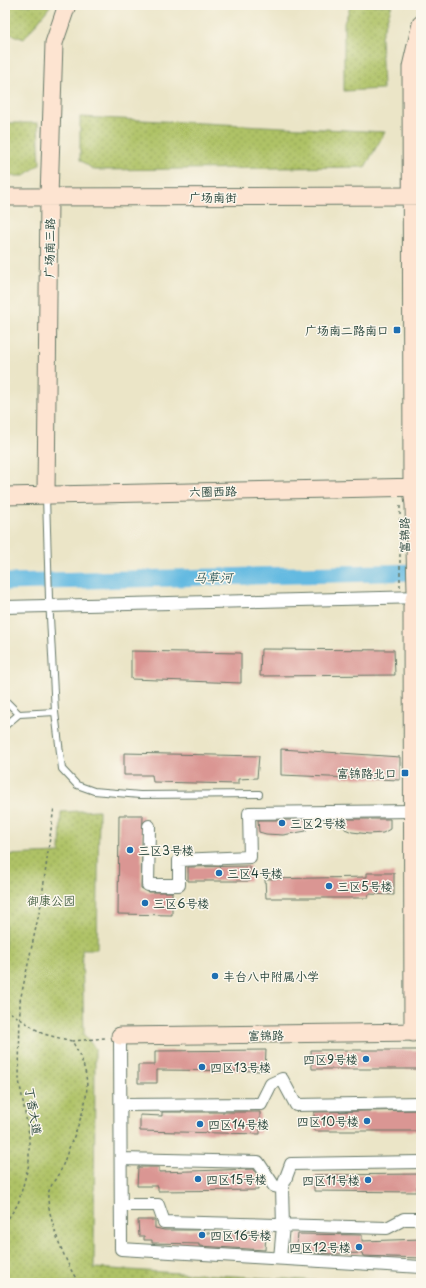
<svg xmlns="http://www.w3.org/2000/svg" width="426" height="1288" font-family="'Playpen Sans','LXGW WenKai TC',sans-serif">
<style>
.grass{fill:url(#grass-dots);stroke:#67804d}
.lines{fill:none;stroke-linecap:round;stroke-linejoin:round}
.river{stroke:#64bae1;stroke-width:17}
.building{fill:#da9693}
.lane-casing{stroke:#667867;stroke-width:8}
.street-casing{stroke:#667867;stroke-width:14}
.secondary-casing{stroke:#667867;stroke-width:19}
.path{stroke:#667867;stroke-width:1.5;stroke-dasharray:3 3;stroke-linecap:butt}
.lane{stroke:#fff;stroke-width:6}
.street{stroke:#fff;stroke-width:12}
.secondary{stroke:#fde4d1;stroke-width:17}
.poi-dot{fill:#1f6fb2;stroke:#fbf7ec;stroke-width:1.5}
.labels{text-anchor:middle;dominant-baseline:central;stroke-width:3;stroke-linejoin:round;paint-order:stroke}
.street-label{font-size:12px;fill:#1f3d34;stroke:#fbf7ec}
.poi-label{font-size:12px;fill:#1f3d34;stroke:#fbf7ec;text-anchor:start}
.park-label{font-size:12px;fill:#435e40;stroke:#fbf7ec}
.water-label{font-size:13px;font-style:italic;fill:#305c5f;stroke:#fbf7ec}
</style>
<defs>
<pattern id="grass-dots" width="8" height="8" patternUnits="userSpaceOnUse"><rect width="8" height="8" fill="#afc266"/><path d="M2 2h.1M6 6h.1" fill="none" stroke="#8e9f55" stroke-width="1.8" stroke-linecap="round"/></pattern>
</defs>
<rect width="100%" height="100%" fill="#fbf7ec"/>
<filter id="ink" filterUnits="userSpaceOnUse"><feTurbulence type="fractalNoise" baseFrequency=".025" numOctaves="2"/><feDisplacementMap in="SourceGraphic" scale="8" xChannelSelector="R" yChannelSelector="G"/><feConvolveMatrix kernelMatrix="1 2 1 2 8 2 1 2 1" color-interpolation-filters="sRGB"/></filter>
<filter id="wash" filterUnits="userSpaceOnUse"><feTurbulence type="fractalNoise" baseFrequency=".012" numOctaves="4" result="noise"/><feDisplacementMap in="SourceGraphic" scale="16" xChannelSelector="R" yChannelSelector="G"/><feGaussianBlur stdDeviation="0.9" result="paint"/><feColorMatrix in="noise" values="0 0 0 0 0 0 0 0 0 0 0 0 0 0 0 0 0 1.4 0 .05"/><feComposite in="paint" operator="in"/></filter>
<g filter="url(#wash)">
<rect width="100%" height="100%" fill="#ebe5c7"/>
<path class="grass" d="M5 5H51L24 39 5 32Z
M351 5H392L381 36 383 89 344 91V23Z
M80 117 385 132 365 167 94 170 80 160Z
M5 123H38L40 164 24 176H5Z
M99 810 97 949H82L84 1035 95 1048 94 1268 353 1283H5V855L60 853 61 812Z"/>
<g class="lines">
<path class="river" d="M5 582 421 572"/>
</g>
<g id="blocks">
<path class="building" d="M261 649 394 650 395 675 260 676Z
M131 651 241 653V683L131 679Z
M281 749 400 757V780L281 775Z
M124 753 259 756 257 778 238 779V784L153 782 152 775H124Z
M119 815H143L141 888 148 892H172V915L118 914Z
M345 819H390V829L383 833 369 834 352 832 345 829Z
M258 820H307L306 831 283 835 266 834 259 832Z
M250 866V881H188V867Z
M367 873H394V895L369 894 368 898H266L265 879 367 877Z
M266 1050 265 1071 157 1070V1083H138V1065H155V1051Z
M311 1050H421V1069H312Z
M421 1110V1131H314V1112Z
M162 1112H260V1134L140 1131V1115L162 1116Z
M138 1167H159V1172L254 1169 257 1175 258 1190 158 1191V1186H137Z
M421 1174V1186H417V1192L314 1191V1175Z
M138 1220H155V1228L164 1230H201V1233H266L265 1250 199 1246V1244L152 1243V1240H144V1236H139Z
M298 1234 362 1235V1241L421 1239V1258L363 1256 362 1253 333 1254 296 1252Z"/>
</g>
</g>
<g filter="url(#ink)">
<use href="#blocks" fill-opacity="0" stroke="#667867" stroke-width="1"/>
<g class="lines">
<defs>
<path id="lane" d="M46 496 49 598 55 712 62 769 77 785 94 791 140 795 259 794
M5 700 19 714
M5 726 19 714 55 712"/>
<path id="street" d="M5 607 421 597
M149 826 148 885H179V860L250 857 249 813 413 811
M120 1036 121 1249 421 1267
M121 1105 261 1104 271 1084 282 1079 296 1105 421 1103
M121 1159 258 1162 274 1186 282 1188 291 1164 421 1162
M121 1205H158L164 1222 387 1228 404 1219H421
M280 1258 283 1226 282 1188"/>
<path id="secondary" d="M5 197 421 196
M46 494 49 197 54 43 67 5
M5 496 421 487
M413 1033 412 607 416 592 414 505 412 487 411 67 421 24
M120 1036 421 1032"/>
</defs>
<use href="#lane" class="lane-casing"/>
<use href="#street" class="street-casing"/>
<use href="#secondary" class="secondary-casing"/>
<path class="path" d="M400 587V503
M5 1009 43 1034 72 1041C95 1080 88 1099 73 1139 68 1149 65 1160 61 1170 57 1177 49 1187 48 1195 47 1217 66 1265 79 1283
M72 1041 106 1038
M5 1223 18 1204 29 1164V1134L19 1080 20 1001 41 904 54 807"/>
<use href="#lane" class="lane"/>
<use href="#street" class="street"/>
<use href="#secondary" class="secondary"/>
</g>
</g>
<g class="poi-dot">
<rect x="393" y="326" width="8" height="8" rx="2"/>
<rect x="401" y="769" width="8" height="8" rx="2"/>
<circle cx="282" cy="823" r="4"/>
<circle cx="130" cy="850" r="4"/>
<circle cx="219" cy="873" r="4"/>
<circle cx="329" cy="886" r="4"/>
<circle cx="145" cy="903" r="4"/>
<circle cx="215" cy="976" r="4"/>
<circle cx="366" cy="1059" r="4"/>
<circle cx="202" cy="1067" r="4"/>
<circle cx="367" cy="1121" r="4"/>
<circle cx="200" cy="1124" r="4"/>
<circle cx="198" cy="1179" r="4"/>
<circle cx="368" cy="1180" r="4"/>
<circle cx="202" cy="1235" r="4"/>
<circle cx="359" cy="1247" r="4"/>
</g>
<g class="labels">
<g class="street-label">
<text x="213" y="197">广场南街</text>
<text transform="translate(49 248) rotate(-89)">广场南三路</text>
<text transform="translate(213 491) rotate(-1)">六圈西路</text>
<text transform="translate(404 535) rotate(-91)">富锦路</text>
<text transform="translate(266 1035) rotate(-1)">富锦路</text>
<text transform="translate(34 1111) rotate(81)">丁香大道</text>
</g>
<g class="poi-label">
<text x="389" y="330" text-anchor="end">广场南二路南口</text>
<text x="397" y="773" text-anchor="end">富锦路北口</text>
<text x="290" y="823">三区2号楼</text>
<text x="138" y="850">三区3号楼</text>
<text x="227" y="873">三区4号楼</text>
<text x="337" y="886">三区5号楼</text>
<text x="153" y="903">三区6号楼</text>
<text x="223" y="976">丰台八中附属小学</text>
<text x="358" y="1059" text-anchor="end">四区9号楼</text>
<text x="210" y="1067">四区13号楼</text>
<text x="359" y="1121" text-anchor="end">四区10号楼</text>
<text x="208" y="1124">四区14号楼</text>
<text x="206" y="1179">四区15号楼</text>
<text x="360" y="1180" text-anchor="end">四区11号楼</text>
<text x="210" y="1235">四区16号楼</text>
<text x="351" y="1247" text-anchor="end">四区12号楼</text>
</g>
<g class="park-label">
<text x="51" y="900">御康公园</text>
</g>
<g class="water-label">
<text transform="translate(213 577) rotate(-1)">马草河</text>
</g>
</g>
<rect width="426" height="1288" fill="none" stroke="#fbf7ec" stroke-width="20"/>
</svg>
